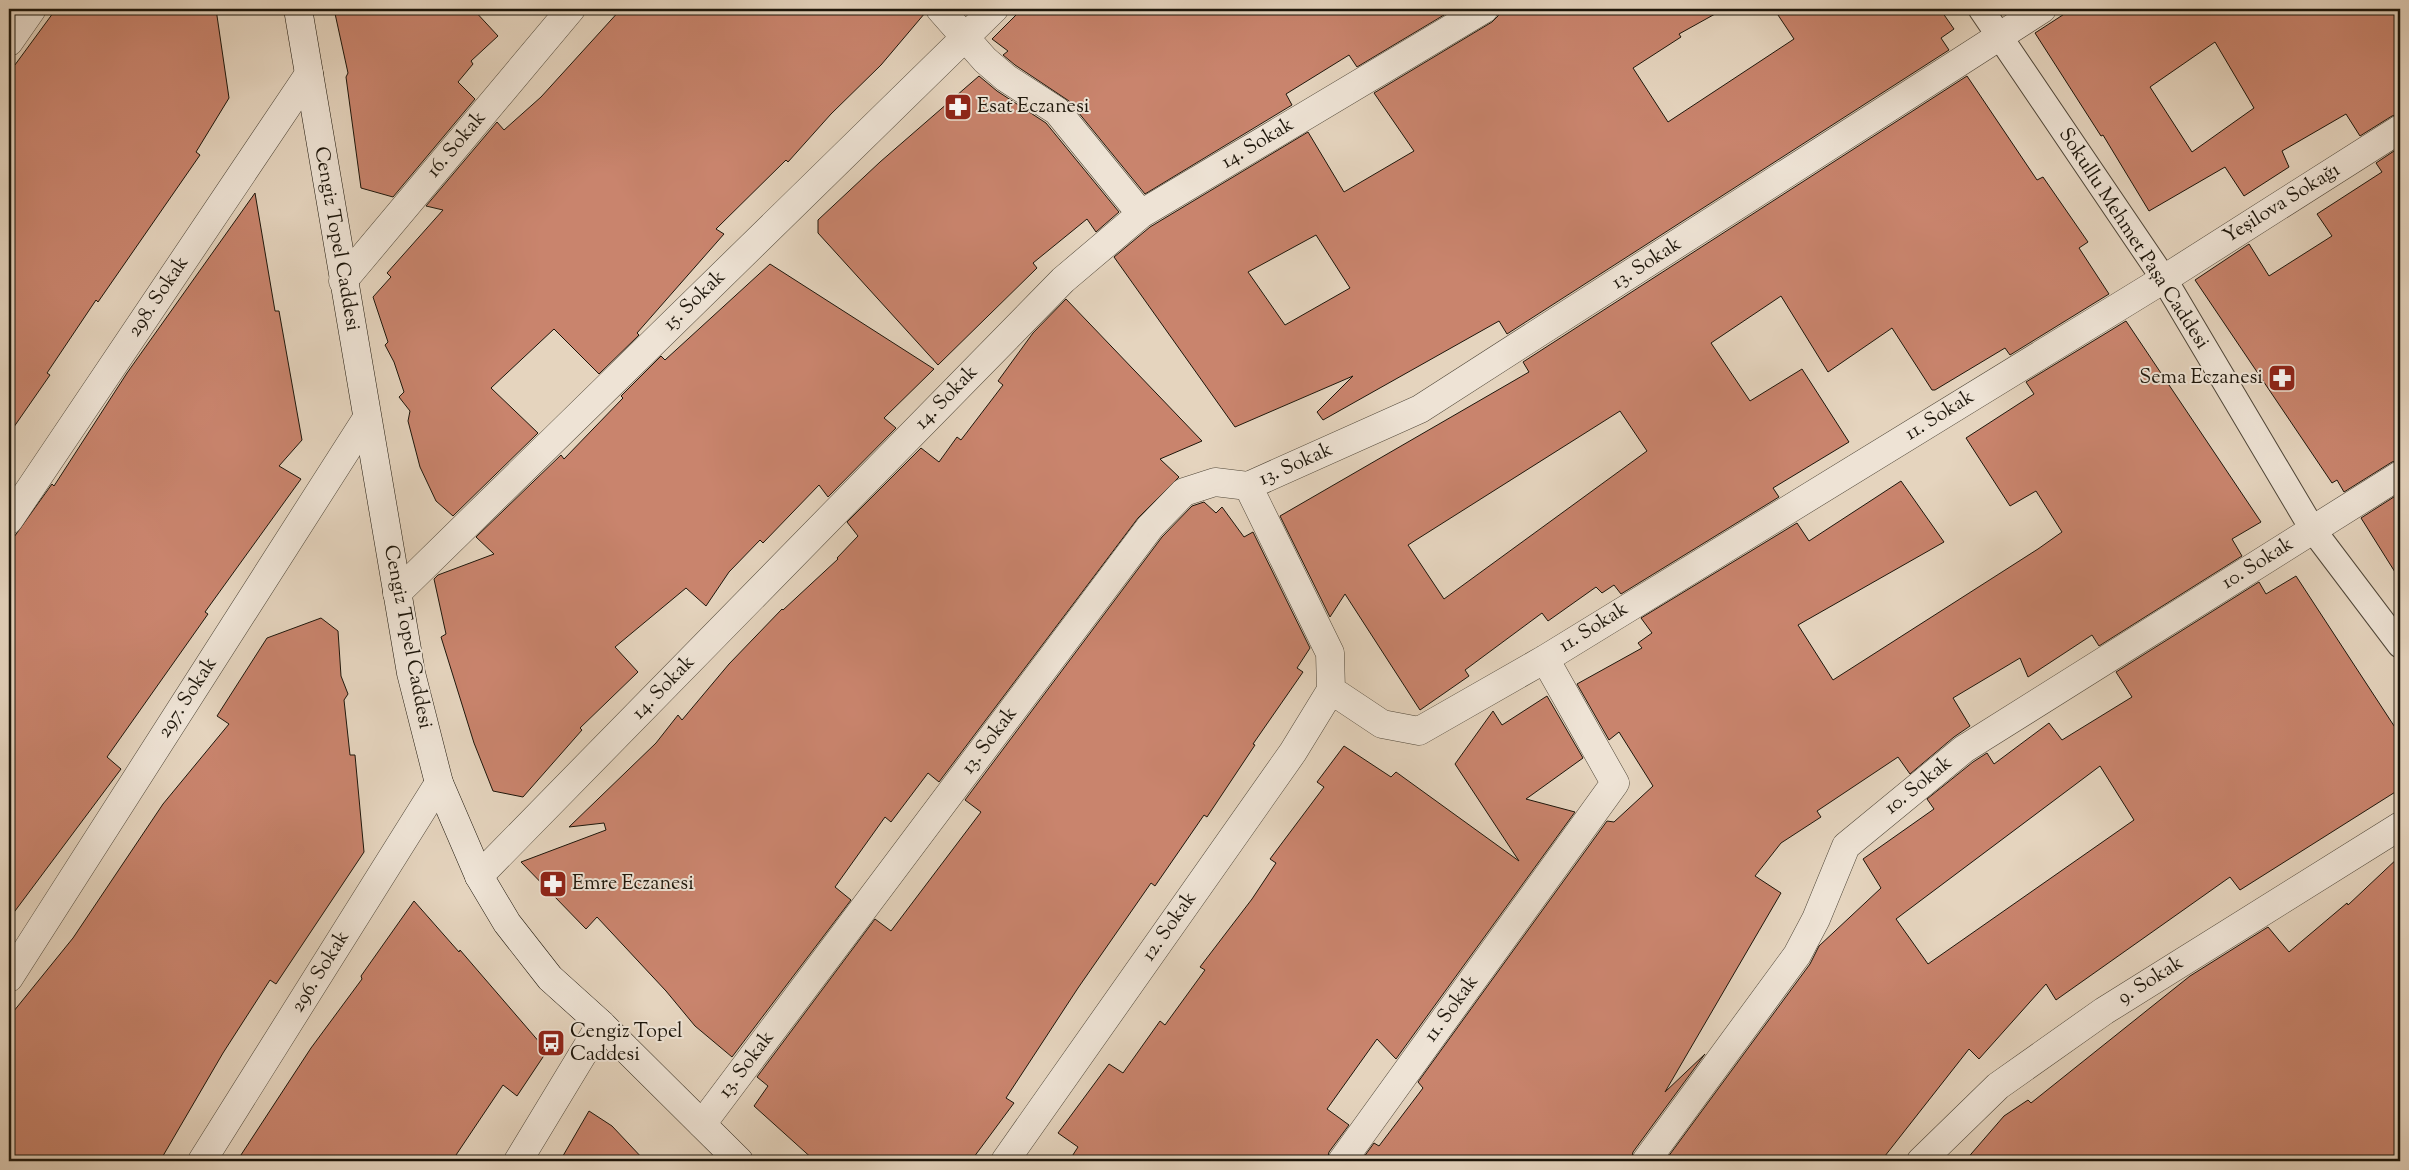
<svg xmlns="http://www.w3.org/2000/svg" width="2409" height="1170" font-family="'Sorts Mill Goudy',serif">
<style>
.building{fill:#c9846d;stroke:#1d160b;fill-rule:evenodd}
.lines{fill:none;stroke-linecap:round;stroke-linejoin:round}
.pedestrian-casing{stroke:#4f4638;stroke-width:27}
.minor-casing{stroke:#4f4638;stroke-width:29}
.secondary-casing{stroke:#1d160b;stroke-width:29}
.pedestrian{stroke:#eee3d5;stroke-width:25}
.minor{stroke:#eee3d5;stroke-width:28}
.secondary{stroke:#eee3d5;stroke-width:28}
.labels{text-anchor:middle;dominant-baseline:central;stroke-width:4;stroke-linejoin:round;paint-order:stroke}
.poi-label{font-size:20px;fill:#1d160b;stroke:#eee3d5;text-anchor:start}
.street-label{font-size:20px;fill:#1d160b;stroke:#eee3d5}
</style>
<rect width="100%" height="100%" fill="#e5d4be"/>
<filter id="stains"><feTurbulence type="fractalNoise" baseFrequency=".004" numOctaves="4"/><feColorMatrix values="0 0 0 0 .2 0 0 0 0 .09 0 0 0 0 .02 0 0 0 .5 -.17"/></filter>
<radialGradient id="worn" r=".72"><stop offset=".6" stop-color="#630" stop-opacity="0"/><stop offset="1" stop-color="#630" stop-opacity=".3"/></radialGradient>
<path class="building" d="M56 9H216L229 98 196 152 200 155 98 302 96 300 47 373 50 375 9 434V73Z
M334 9H473L498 36 471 61 473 64 458 82 475 99 393 197 361 188 346 77 348 73Z
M621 9H925V13L881 65 831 114 788 162 786 160 716 229 724 234 637 333 639 335 599 374 554 329 491 388 538 433 453 516 436 501 420 467 408 421 410 411 399 397 404 392 394 362 385 345 388 342 373 297 391 277 387 273 443 210 426 206 497 122 504 130 541 97Z
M1022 9H1454L1357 67 1349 55 1286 94 1292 105 1145 194 1069 101 1015 65 1003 55 1008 51 992 39Z
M1500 9H1724L1679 34 1681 37 1633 68 1668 122 1794 39 1774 9H1940L1954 29 1941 38 1949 50 1507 334 1499 321 1323 420 1317 412 1353 376 1235 427 1114 257 1150 227 1308 132 1344 192 1414 151 1374 93 1492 22 1498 16ZM1316 235 1350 288 1285 325 1248 272Z
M2072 9H2400V114L2392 116 2360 136 2346 114 2282 151 2289 167 2244 196 2225 167 2149 211 2103 135 2101 136 2035 33ZM2215 42 2254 108 2192 152 2150 87Z
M979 76 997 91 1046 123 1119 212 1096 232 1087 219 1033 263 1037 268 938 365 818 233V220L880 162Z
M1967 76 2037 180 2043 177 2088 242 2079 248 2109 294 2010 355 2005 348 1935 390H1932L1892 328 1828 372 1781 296 1711 343 1750 401 1802 369 1849 442 1773 488 1779 497 1621 594 1614 585 1602 593 1596 587 1548 621 1542 613 1465 670 1469 676 1420 710 1345 594 1330 617 1280 516 1529 372 1523 362ZM1620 411 1647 451 1444 599 1408 545Z
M2400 147V460L2392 462 2344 492 2337 480 2332 483 2195 280 2249 244 2269 276 2332 236 2317 214 2382 172 2376 163Z
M255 193 275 311H279L302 440 279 466 301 479 205 612 208 614 107 757 121 769 9 919V544L52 484 54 486 127 373Z
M770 264 934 369 884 418 896 428 828 497 819 485 763 543 760 540 729 572 706 606 686 588 615 647 638 672 580 728 582 730 523 797 493 791 474 743 441 637 446 634 434 579 438 575 494 554 476 537 561 455 564 459 623 398 621 396 661 356 665 360Z
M1066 299 1202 441 1160 459 1179 477 1138 518 939 782 928 773 891 822 885 817 835 887 851 900 732 1057 695 1026 666 991 597 917 586 929 521 862 606 830 604 823 569 827 656 743 678 715 682 720 729 664 782 609 783 610 838 559 837 558 858 536 847 522 921 448 939 462 957 437 961 440 1003 385 998 381 1033 333Z
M2126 321 2261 522 2232 539 2242 556 2099 646 2092 635 2028 677 2020 658 1953 698 1970 726 1954 737 1910 774 1898 757 1817 811 1821 817 1781 843 1755 876 1781 893 1665 1092 1705 1054 1633 1152 1631 1161H1361L1374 1143 1379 1146 1423 1088 1418 1082 1607 821 1614 822 1653 786 1619 732 1609 740 1577 684 1642 648 1638 643 1652 633 1641 618 1797 523 1809 541 1901 481 1944 542 1798 625 1833 680 2038 549 2062 532 2036 491 2010 506 1966 438 2034 394 2026 382Z
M2400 493V580L2361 518Z
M1204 502 1216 513 1222 507 1244 537 1253 532 1310 648 1297 668 1303 672 1253 744 1255 745 1207 817 1204 815 1155 886 1151 883 1078 988 1006 1098 1014 1103 971 1161H815L754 1106 768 1086 757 1077 875 919 891 931 981 812 965 800 1162 537 1192 506Z
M2296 576 2400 735V789L2240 890 2230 877 2056 1000 2046 984 1979 1059 1969 1049 1881 1161H1665L1810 964 1819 946 1881 888 1863 859 1934 809 1927 799 1973 762 1987 753 1994 764 2049 723 2062 740 2132 697 2116 672 2259 582 2266 594ZM2100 766 2134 820 1928 964 1896 919Z
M321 618 338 631 341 676 348 694 344 700 350 755H355L364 852 276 984 270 980 223 1053 160 1161H9V1017L73 938 163 804 229 724 217 716 267 638Z
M1547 696 1583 758 1526 799 1575 812 1396 1059 1377 1039 1327 1109 1349 1125 1329 1152 1327 1161H1069L1078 1147 1058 1133 1109 1064 1123 1073 1160 1021 1165 1025 1205 970 1200 967 1252 899 1276 863 1270 859 1324 787 1317 782 1344 746 1391 777 1396 772 1519 861 1455 764 1493 711 1502 725Z
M2400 856V1161H1965L2004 1116 2028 1100 2031 1103 2190 976 2268 927 2289 952 2347 903 2348 905Z
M414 901 459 952 460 950 547 1051 517 1096 503 1085 452 1161H237L311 1048 362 979 361 976Z
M589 1111 612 1126 645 1161H560Z"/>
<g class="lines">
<defs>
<path id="pedestrian" d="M1981 9 2164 279 2313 530 2400 645"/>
<path id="minor" d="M940 9 985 60 1006 78 1057 111 1141 214
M9 42 32 9
M343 281 571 9
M9 520 309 74
M397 593 994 9
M1331 690 1382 724 1419 731 1545 659 2164 279 2400 129
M479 876 1063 280 1141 214 1484 9
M9 978 367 418
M702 1124 1150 527 1184 492 1215 482 1248 486 1420 409 2042 9
M202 1161 439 783
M518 1161 601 1024
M1005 1161 1293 752 1331 690 1330 653 1248 486
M1342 1161 1615 783 1545 659
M1646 1161 1797 955 1816 919 1846 846 1964 749 2400 475
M1921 1161 1998 1086 2104 1011 2400 826"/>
<path id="secondary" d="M298 9 411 673 439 783 479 876 507 923 550 978 601 1024 739 1161"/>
</defs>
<use href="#pedestrian" class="pedestrian-casing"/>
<use href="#minor" class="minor-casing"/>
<use href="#secondary" class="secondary-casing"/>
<use href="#pedestrian" class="pedestrian"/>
<use href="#minor" class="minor"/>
<use href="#secondary" class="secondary"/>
</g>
<defs>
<symbol id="pharmacy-square" viewBox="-11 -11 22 22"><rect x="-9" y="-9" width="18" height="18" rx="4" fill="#8f2418" stroke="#eee3d5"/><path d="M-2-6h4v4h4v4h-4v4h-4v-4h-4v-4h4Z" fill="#fff"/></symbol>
<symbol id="bus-square" viewBox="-11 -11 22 22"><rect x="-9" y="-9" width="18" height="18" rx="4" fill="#8f2418" stroke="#eee3d5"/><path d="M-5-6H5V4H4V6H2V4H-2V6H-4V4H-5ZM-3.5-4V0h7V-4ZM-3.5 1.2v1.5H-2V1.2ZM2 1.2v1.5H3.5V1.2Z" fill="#fff"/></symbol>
</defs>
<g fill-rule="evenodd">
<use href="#pharmacy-square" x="942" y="91" width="32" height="32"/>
<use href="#pharmacy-square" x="2266" y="362" width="32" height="32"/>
<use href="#pharmacy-square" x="537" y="868" width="32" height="32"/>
<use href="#bus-square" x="535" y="1027" width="32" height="32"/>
</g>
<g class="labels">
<g class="poi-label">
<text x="977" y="107">Esat Eczanesi</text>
<text x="2263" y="378" text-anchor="end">Sema Eczanesi</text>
<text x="572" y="884">Emre Eczanesi</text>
<text x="570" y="1032">Cengiz Topel<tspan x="570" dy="23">Caddesi</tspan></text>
</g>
<g class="street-label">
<text transform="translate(1258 144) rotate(-31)">14. Sokak</text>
<text transform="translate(457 145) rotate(-50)">16. Sokak</text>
<text transform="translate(2282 204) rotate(-32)">Yeşilova Sokağı</text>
<text transform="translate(336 239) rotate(80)">Cengiz Topel Caddesi</text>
<text transform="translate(2133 239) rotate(57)">Sokullu Mehmet Paşa Caddesi</text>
<text transform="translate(1647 264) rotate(-33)">13. Sokak</text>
<text transform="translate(159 297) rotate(-56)">298. Sokak</text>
<text transform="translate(695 301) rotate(-44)">15. Sokak</text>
<text transform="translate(947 398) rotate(-46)">14. Sokak</text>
<text transform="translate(1940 416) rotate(-32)">11. Sokak</text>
<text transform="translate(1296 465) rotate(-24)">13. Sokak</text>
<text transform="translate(2258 564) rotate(-32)">10. Sokak</text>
<text transform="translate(1594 628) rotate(-32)">11. Sokak</text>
<text transform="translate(407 637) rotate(79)">Cengiz Topel Caddesi</text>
<text transform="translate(664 688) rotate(-46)">14. Sokak</text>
<text transform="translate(188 698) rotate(-57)">297. Sokak</text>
<text transform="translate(990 741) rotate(-53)">13. Sokak</text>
<text transform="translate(1919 786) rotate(-39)">10. Sokak</text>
<text transform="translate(1170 927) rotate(-55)">12. Sokak</text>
<text transform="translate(321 972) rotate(-58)">296. Sokak</text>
<text transform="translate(2151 981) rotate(-32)">9. Sokak</text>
<text transform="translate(1452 1009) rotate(-54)">11. Sokak</text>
<text transform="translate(747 1065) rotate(-53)">13. Sokak</text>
</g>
</g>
<rect width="2409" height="1170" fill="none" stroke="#e5d4be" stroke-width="30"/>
<rect x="10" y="10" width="2389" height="1150" fill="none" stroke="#1d160b" stroke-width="2.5"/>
<rect x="15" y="15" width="2379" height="1140" fill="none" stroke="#1d160b"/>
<rect width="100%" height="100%" filter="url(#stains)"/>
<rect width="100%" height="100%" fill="url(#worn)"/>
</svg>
